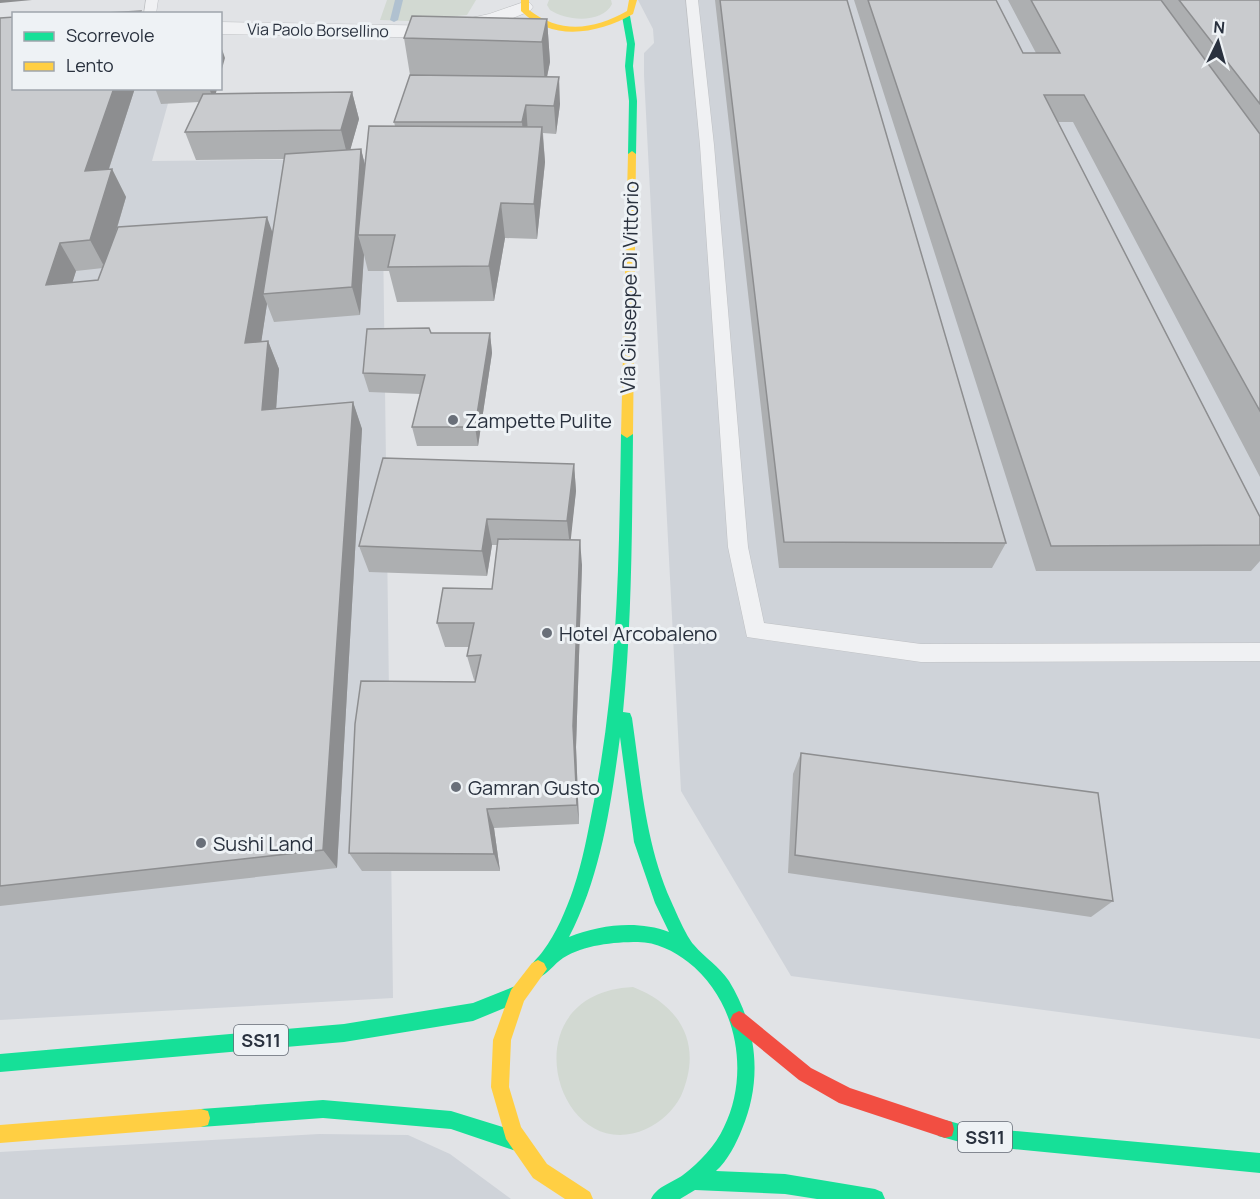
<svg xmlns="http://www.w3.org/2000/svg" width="1260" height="1199" font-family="Manrope,sans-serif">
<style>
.built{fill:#cfd3d9}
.green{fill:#d2d9d2}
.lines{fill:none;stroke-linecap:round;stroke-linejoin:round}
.stream{fill:#b0c1d0;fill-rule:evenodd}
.lane-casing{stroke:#bfc1c4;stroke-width:1}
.street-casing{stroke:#bfc1c4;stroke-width:1}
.lane{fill:#f0f1f3;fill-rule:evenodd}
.street{fill:#f0f1f3;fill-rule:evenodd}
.fast{fill:#16e098;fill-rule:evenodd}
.slow{fill:#ffcf43;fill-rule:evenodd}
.jam{fill:#f24e42;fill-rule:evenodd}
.wall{fill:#adafb1;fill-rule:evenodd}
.shaded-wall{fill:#8d8e90}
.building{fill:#c9cbce;stroke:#8d8e90;stroke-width:1.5}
.poi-dot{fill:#696f79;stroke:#eef2f5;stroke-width:2}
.labels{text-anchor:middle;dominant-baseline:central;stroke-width:6;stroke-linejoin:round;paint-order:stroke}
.far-street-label{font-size:16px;fill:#29313e;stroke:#eef2f5}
.shield{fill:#eef2f5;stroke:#646b75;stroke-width:1.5}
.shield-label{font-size:18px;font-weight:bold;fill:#29313e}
.street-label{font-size:20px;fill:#29313e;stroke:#eef2f5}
.poi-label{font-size:20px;fill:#29313e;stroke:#eef2f5;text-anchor:start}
</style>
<rect width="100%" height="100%" fill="#e1e3e6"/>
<path class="built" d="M638 0H1260V1039L791 976 681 791 644 75V53L654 43 653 29Z
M0 29 14 88 172 89 152 161 382 159 393 998 0 1020Z
M319 1134 408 1135 450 1154 511 1199H0V1152Z"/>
<path class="green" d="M387 0H476L467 15 408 21 380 20Z
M549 0H611L612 4C602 24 566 21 550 10L547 5Z
M633 987C682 1006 703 1046 681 1096 673 1111 661 1122 646 1129 556 1169 506 993 633 987Z"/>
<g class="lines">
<path class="stream" d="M395 0H403L398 20 394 22 390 20Z"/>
<defs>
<path id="lane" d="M146 0H158L156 14H144Z
M686 0H698L714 145 748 547 764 623 921 644 1260 643V661L921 662 747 637 728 547 700 145Z"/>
<path id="street" d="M524 2 530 3 533 7 530 11 501 23 459 32 457 36 450 38 220 34V22L446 26 448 23 489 14Z"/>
</defs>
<use href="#lane" class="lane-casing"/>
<use href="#street" class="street-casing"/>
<use href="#lane" class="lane"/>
<use href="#street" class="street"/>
<path class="fast" d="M626 14 630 16 635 44 633 66 637 101 636 154 632 157 628 154 629 101 625 66 627 44 622 16Z
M627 430 633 434C632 527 632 620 623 712L630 713 632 718C641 779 645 843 671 901 676 912 686 936 694 945 705 958 719 966 729 981 757 1027 763 1079 742 1129 736 1144 728 1160 716 1171L785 1174 875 1189 882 1192 885 1199H817L785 1194 695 1190 680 1199H651C657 1186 672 1183 683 1175 699 1163 716 1145 724 1127 751 1072 736 999 688 962 674 951 656 942 638 942 613 942 584 945 563 958 554 964 548 974 538 978L532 975 529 969C533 961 538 958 543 951 556 934 566 910 573 890 583 861 588 831 594 801 618 680 619 557 621 434ZM620 737 634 842 655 903 669 932C637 920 600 925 569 937 601 876 611 804 620 737Z
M518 985 524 988 527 994 524 1000 473 1021 344 1042 0 1072V1054L344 1024 473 1003Z
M323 1100 451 1111 516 1131 523 1134 526 1141 523 1148 516 1151 451 1129 323 1118 201 1127 194 1125 192 1118 194 1111 201 1109Z
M945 1120 971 1127 1260 1153V1173L971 1145 938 1136 936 1129 938 1122Z"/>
<path class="slow" d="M521 0H529V10C560 34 594 30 627 11L629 0H637L633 14C598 34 552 42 521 11Z
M632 151 636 154 633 434 627 438 621 434 628 154Z
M538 960 544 963 547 969 524 1001 511 1040 509 1087 521 1127 547 1164 590 1192 593 1199H565L533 1178 506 1139 491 1087 493 1040 511 990 532 963Z
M201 1109 208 1111 210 1118 208 1125 201 1127 0 1143V1125Z"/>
<path class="jam" d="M739 1011 745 1014 811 1068 850 1088 952 1122 954 1129 952 1136 945 1138 839 1103 799 1080 733 1026 730 1020 733 1014Z"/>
</g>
<path class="wall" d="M715 0H847L1006 543 992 568H779Z
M854 0H996L1023 53H1036L1008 0H1260V477L1073 122H1058L1260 517V561L1251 571H1036Z
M0 18 14 88H135L109 169H112L126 197 114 239 273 234 284 159 196 160 185 132 199 102 161 104 155 88H217L216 93 352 92 359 119 350 150 361 149 365 166 395 126 394 122 410 75 404 38 547 19 550 62 547 77 560 104 556 134 543 133 545 162 537 239 505 238 494 301 397 302 389 271H368L364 255 360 315 274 322 267 304 261 342 268 341 279 369 276 409 353 402 362 429 337 868 0 906ZM103 268 98 280 72 283 76 271Z
M490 333 492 353 478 446H417L412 427 420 394 369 392 363 373Z
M574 464 576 491 570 540 582 565 576 747 579 824 494 828 500 871H362L349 853 475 682 476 679 474 680 467 656 469 647H445L437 623 492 589 497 545H492L487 576 369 572 359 546Z
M801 753 1113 901 1091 917 788 873 793 774Z"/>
<path class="shaded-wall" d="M0 0H32L0 3Z
M547 19 550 62 545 86 542 42Z
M220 43 225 58 220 76Z
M559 77 560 104 556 134 554 106Z
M114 88H135L99 199 85 171Z
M209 88H217L214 101Z
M352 92 359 119 348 158 341 130Z
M526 105 528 133 524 149 522 122Z
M542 127 545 162 537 239 534 204Z
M361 149 368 177 358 235 364 255 360 315 352 287Z
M112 169 126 197 105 268 90 240Z
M501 203 505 238 494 301 489 266Z
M267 217 277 245 263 294 267 304 257 370 245 343Z
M60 243 76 271 63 313 46 285Z
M490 333 492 353 478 446 475 427Z
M268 341 279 369 274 438 262 410Z
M353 402 362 429 337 868 323 850Z
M574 464 576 491 570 547 567 521Z
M487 519 492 545 487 576 482 551Z
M580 540 582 565 576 747 579 824 577 805 573 726Z
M487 809 494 828 500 871 494 854Z"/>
<path class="building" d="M720 0H847L1006 543 784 542Z
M868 0H996L1023 53H1060L1031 0H1161L1260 134V411L1084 95H1044L1260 517V545L1051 546Z
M1179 0H1260V104Z
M141 11 140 14H88Z
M412 16 547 19 542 42 404 38Z
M14 17V88H114L85 171 112 169 90 240 60 243 46 285 98 280 118 227 267 217 245 343 268 341 262 410 353 402 323 850 0 886V18Z
M410 75 559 77 554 106 526 105 522 122H394Z
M352 92 341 130 185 132 203 94Z
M369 126 542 127 534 204 501 203 489 266 388 267 395 235H358Z
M361 149 352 287 263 294 285 154Z
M429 328 431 333H490L475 427H412L425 375 363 373 367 329Z
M383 458 574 464 567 521 487 519 482 551 359 546Z
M498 539 580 540 573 726 577 805 487 809 494 854 349 853 355 724 361 681 475 682 481 655 467 656 474 623H437L443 588 492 589Z
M801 753 1098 793 1113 901 795 855Z"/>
<g class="poi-dot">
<circle cx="453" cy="420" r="6"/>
<circle cx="547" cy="633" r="6"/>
<circle cx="456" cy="787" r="6"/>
<circle cx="201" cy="843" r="6"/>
</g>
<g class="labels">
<g class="far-street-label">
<text transform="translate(318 30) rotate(1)">Via Paolo Borsellino</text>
</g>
<g class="shield">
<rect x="234" y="1025" width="54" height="30" rx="4.5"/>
<rect x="958" y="1122" width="54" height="30" rx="4.5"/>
</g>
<g class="shield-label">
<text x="261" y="1040">SS11</text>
<text x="985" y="1137">SS11</text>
</g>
<g class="street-label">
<text transform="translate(629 287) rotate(-89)">Via Giuseppe Di Vittorio</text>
</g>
<g class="poi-label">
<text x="465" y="420">Zampette Pulite</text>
<text x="559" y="633">Hotel Arcobaleno</text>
<text x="468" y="787">Gamran Gusto</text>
<text x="213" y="843">Sushi Land</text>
</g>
</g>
<rect x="12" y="12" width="210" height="78" fill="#eef2f5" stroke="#9fa5ac" stroke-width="1.5"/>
<rect x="24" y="32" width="30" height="9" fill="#16e098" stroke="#9fa5ac" stroke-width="1.5"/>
<text x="66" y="42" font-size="18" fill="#29313e">Scorrevole</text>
<rect x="24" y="62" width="30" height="9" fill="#ffcf43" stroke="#9fa5ac" stroke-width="1.5"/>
<text x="66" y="72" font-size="18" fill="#29313e">Lento</text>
<g transform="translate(1218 42) rotate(5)" stroke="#eef2f5" stroke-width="4.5" paint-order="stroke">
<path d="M0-4.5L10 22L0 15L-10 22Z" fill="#29313e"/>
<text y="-9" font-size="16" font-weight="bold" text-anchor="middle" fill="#29313e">N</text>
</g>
</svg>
